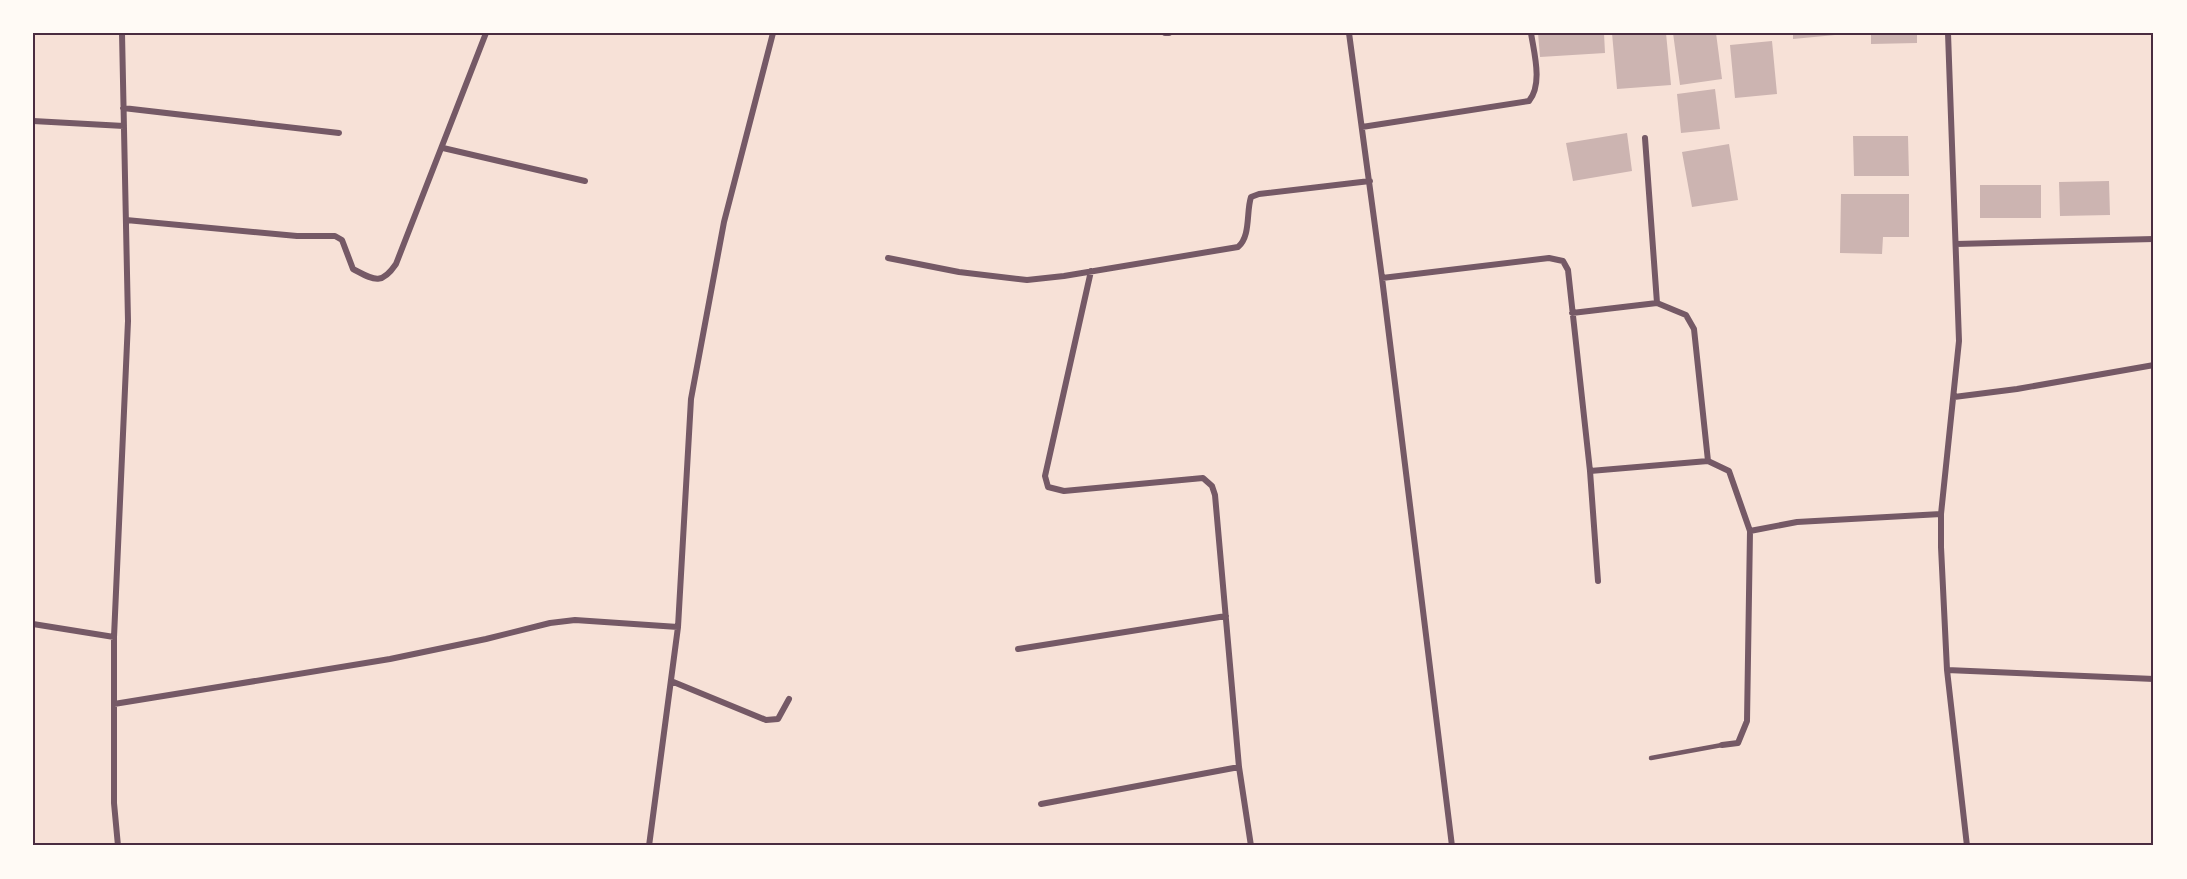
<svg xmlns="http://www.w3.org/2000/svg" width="2187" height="879" font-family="Helvetica,sans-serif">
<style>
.building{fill:#ccb4b1}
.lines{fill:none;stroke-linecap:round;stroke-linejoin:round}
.service{stroke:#755966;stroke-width:4.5}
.minor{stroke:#755966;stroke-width:6}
.neatline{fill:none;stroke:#4a2c40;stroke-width:2}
</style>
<rect width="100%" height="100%" fill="#f7e1d7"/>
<path class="building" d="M1538 33H1604L1605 53 1540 57Z
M1612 33H1666L1671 85 1617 89Z
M1673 33H1716L1722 79 1680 85Z
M1793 33H1835V35L1793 39Z
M1871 33H1917V43L1871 44Z
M1772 41 1777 94 1735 98 1730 45Z
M1715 89 1720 129 1681 133 1677 94Z
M1627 133 1632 171 1573 181 1566 143Z
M1853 136H1908L1909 176H1854Z
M1729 144 1738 200 1692 207 1682 152Z
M2109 181 2110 215 2060 216 2059 182Z
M1980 185H2041V218H1980Z
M1841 194H1909V237H1883L1882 254 1840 253Z"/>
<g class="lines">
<path class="service" d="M1651 758 1722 745"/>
<path class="minor" d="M1165 33H1169
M1349 33 1382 278 1452 846
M1948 33 1959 341 1941 514V547L1947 670 1967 846
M123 108 339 133
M33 121 124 126
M1362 127 1529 101C1543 84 1534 53 1531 33
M1645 138 1657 303
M443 148 585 181
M126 220 297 236H335L342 240 353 269C374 280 381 286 396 264L486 33
M1956 244 2154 239
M888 258 959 272 1027 280 1064 276 1238 247C1251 236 1246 212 1251 197L1259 194 1370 181
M1091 271 1045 476 1048 487 1064 491 1203 478 1212 486 1215 495 1239 767 1251 846
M1382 278 1549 258 1563 261 1568 270 1590 471 1598 581
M1572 313 1657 303 1686 315 1694 329 1708 461
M1954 397 2017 389 2154 365
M1590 471 1708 461 1729 471 1750 531
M33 624 114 637
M1018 649 1226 616
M1947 670 2154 679
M671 681 766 720 778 719 789 699
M114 704 390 659 486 639 550 623 575 620 678 627
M1722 745 1738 743 1747 721 1750 531 1797 522 1941 514
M1041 804 1239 767
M118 846 114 803V637L128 321 122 33
M649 846 678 627 691 399 724 222 773 33"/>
</g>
<rect width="2187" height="879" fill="none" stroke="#fffaf5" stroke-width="69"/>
<rect x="34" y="34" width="2118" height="810" class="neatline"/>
</svg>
